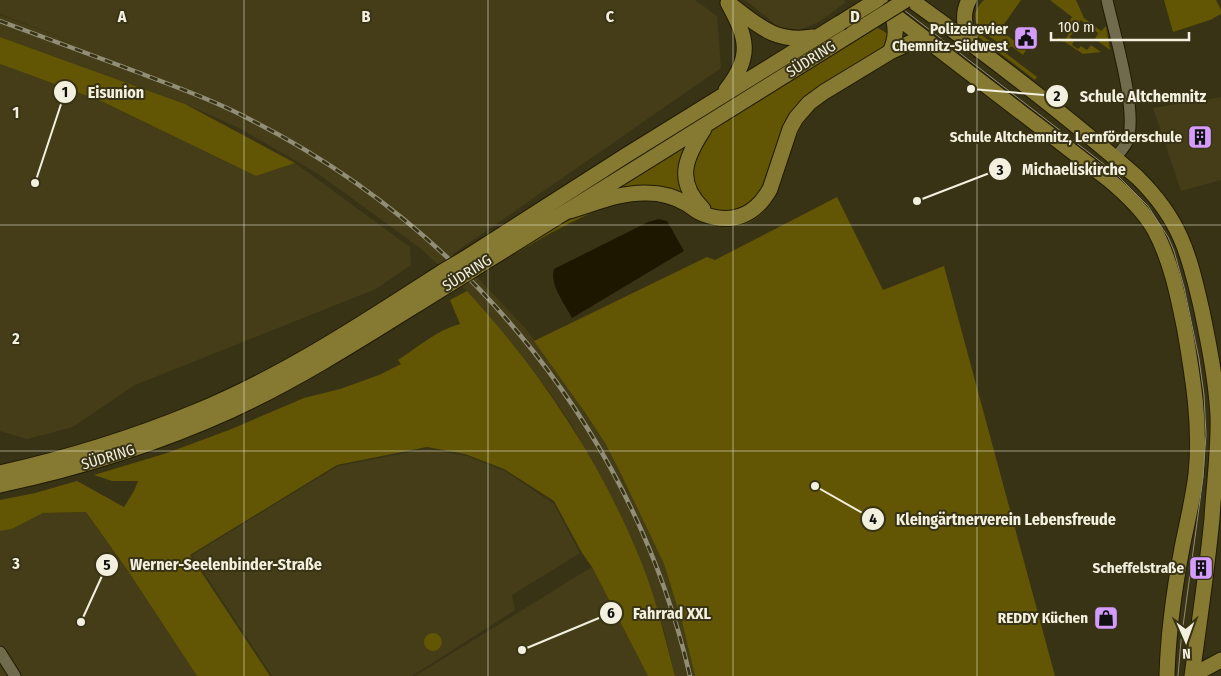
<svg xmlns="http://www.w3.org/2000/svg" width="1221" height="676" font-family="'Fira Sans Condensed',sans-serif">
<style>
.built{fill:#443d17}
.green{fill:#625504}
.water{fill:#1d1700}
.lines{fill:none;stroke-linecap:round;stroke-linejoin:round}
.minor-casing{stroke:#201b00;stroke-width:13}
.major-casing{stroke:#201b00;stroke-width:17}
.minor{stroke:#706b4c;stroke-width:11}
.major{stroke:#867a32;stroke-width:15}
.tram{stroke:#918d76;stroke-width:1}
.rail-casing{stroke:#918d76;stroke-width:4.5}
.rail{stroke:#383315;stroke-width:2.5;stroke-dasharray:8;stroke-linecap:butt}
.major-bridge-casing{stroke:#201b00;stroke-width:17;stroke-linecap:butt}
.major-bridge{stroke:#867a32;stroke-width:15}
.grid{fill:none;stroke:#f3f0df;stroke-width:1;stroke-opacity:0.55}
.labels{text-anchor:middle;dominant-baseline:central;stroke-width:4;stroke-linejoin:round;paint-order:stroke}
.poi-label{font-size:15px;font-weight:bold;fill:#f3f0df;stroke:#383315;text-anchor:end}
.street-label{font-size:15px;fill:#f3f0df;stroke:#383315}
.grid-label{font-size:16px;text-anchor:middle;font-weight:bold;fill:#f3f0df;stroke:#383315;stroke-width:4;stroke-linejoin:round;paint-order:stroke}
.leader{fill:none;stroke:#f3f0df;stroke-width:2}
.callout-dot{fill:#f3f0df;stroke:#383315;stroke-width:2}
.mark-label{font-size:15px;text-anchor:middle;font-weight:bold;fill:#111}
.callout-label{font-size:16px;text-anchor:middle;font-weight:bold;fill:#f3f0df;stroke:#383315;stroke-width:4;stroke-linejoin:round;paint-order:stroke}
</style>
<rect width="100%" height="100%" fill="#383315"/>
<path class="built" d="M0 0H695L717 16 721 68 453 254 479 279 526 329 566 384 605 443 619 470 664 564 682 622 695 676H675L665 634 645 571 619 511 571 424 550 393 489 316 467 291 420 248 320 175 239 128 185 104 0 37V15L77 43 0 14Z
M745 0H844L846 2 819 22 799 30 789 31 780 28Z
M0 64 101 101 256 176 295 163 410 247 411 265 376 289 135 385 73 427 27 439 0 431Z
M1221 97V180L1181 191 1153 108Z
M427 449 467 456 505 471 554 504 580 553 512 595 515 610 412 676H272L192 555 338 466Z
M86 512 128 571 197 676H0V531L12 529 43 513Z
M592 567 648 676H415Z"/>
<path class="green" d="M984 0H1021L1000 30 1026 50 1023 55 1011 46 1008 49C990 36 960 23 984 0Z
M1050 0H1076L1084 18 1101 31 1106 26 1110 50 1095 39 1098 33 1081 20 1070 37 1074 41 1072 45 1078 49 1081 46 1087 50 1091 45 1101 52 1083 54 1065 42 1056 40 1058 38 1065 39C1071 34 1068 30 1067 24L1072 17Z
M1164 0H1216L1221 10V14L1210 20 1173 32Z
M876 27 892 36 894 44 809 103 770 189 739 217 661 194 569 211Z
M971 27 1037 77 1035 80 977 36Z
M0 37 185 104 295 163 256 176 101 101 0 64Z
M907 47V54H901C877 69 820 98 805 120 783 152 787 205 748 223 731 230 713 228 697 218 692 215 687 210 682 207 671 202 658 198 645 198 608 198 548 235 514 254H507C541 235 604 197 642 196 656 196 670 199 682 206 705 218 720 235 748 220 786 202 782 151 801 119 814 97 849 81 871 68 882 61 894 52 907 47Z
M837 197 883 290 944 266 1055 676H695L682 622 664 564 619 470 605 443 586 414 534 341 707 257 715 260Z
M467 291C543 374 606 469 646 574 658 607 666 642 675 676H648L592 567 582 553 554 501 504 469 465 454 427 447 337 465 190 555 270 676H197L128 571 86 512 43 513 12 529 0 531V500L35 493 77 481 124 507 134 491 138 481H112L94 475 167 453 229 430 304 398 340 389 379 375 401 364 398 360C418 347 437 330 460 324L450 300Z
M424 642a9 9 0 1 1 18 0a9 9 0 1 1-18 0Z"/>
<path class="water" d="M659 219 667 221 684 251 572 318C565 304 549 284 554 269L648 222Z"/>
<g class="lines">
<defs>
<path id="minor" d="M1107 0C1114 32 1139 114 1127 142 1124 148 1119 153 1115 158
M0 652 15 676"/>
<path id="major" d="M911 0C989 56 1065 114 1137 177 1180 219 1189 253 1202 311 1209 345 1216 380 1218 416 1219 450 1214 483 1212 518 1207 571 1199 623 1192 676
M969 0C961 15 965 28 971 43
M880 4 1108 179C1126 194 1143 210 1154 229 1171 260 1178 296 1185 331 1193 378 1201 425 1196 474 1193 499 1187 523 1182 548 1174 591 1168 633 1167 676
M731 5C759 26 775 43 813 37
M890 52C897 38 896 27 892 13
M726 90C753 56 747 38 728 3
M703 209C675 181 685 158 704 129
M569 211C594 204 620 192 647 193 660 193 675 197 687 204 692 207 697 212 703 214 732 225 755 216 770 189L790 129 796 118 809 103 824 92 890 52 916 40 928 41
M464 259 625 156 840 23
M474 269 853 33
M0 473C67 458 132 438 195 412 283 376 363 323 442 272
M0 485C80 468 155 445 230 411 308 375 380 327 453 282
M1193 675 1221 660"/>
</defs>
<use href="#minor" class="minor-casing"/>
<use href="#major" class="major-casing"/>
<use href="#minor" class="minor"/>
<use href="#major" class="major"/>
<path class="tram" d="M891 0 1114 172 1148 206 1168 237 1174 251 1184 287 1199 359 1204 395 1206 435 1203 478 1181 641 1178 676"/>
<defs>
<path id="rail" d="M0 21C46 38 91 55 137 72 176 87 216 101 253 121 472 233 634 436 690 676"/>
</defs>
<use href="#rail" class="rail-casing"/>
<use href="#rail" class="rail"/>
<defs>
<path id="major-bridge" d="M840 23 877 0
M853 33 906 0
M442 272 464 259
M453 282 474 269"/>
</defs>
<use href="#major-bridge" class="major-bridge-casing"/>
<use href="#major-bridge" class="major-bridge"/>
</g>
<path class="grid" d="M244 0V676M488 0V676M733 0V676M977 0V676M0 225H1221M0 451H1221"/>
<defs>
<symbol id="civic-square" viewBox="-11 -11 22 22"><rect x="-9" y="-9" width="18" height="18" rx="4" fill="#d39cfd" stroke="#383315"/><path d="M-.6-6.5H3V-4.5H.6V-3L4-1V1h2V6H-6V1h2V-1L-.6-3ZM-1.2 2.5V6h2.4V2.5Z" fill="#111"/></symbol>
<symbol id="building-square" viewBox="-11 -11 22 22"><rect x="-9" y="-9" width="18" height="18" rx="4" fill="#d39cfd" stroke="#383315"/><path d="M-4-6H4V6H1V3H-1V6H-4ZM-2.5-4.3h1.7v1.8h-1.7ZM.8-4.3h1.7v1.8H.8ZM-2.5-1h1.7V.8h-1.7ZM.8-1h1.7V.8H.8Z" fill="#111"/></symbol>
<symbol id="shop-square" viewBox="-11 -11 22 22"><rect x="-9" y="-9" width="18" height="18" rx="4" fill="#d39cfd" stroke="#383315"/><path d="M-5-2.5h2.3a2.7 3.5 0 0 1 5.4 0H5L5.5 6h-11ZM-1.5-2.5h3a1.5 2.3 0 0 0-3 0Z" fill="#111"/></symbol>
</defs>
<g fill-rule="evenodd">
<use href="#civic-square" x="1012" y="24" width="28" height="28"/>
<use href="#building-square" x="1186" y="123" width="28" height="28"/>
<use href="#building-square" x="1187" y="554" width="28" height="28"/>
<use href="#shop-square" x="1092" y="604" width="28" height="28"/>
</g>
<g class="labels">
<g class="poi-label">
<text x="1008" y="29">Polizeirevier<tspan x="1008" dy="17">Chemnitz-Südwest</tspan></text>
<text x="1182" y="137">Schule Altchemnitz, Lernförderschule</text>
<text x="1184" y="568">Scheffelstraße</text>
<text x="1088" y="618">REDDY Küchen</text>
</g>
<g class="street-label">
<text transform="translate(811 59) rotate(-32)">SÜDRING</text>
<text transform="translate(467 273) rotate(-32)">SÜDRING</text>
<text transform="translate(108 457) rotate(-17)">SÜDRING</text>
</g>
</g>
<g class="grid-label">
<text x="122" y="22">A</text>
<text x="366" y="22">B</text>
<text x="610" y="22">C</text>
<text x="855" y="22">D</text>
<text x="16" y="118">1</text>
<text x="16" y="344">2</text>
<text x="16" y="569">3</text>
</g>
<path class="leader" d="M35 183L65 92M971 89L1057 96M917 201L1000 169M815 486L873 519M81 622L107 565M522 650L611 613"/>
<g class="callout-dot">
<circle cx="35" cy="183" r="5"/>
<circle cx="971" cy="89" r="5"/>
<circle cx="917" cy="201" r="5"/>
<circle cx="815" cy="486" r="5"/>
<circle cx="81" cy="622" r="5"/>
<circle cx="522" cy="650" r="5"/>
<circle cx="65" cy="92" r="12"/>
<circle cx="1057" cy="96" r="12"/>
<circle cx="1000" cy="169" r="12"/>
<circle cx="873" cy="519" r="12"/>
<circle cx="107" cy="565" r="12"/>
<circle cx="611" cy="613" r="12"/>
</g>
<g class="mark-label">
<text x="65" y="97">1</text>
<text x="1057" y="101">2</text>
<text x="1000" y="175">3</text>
<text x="873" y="524">4</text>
<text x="107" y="570">5</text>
<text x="611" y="618">6</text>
</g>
<g class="callout-label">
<text x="116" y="98">Eisunion</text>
<text x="1143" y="102">Schule Altchemnitz</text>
<text x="1074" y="175">Michaeliskirche</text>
<text x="1006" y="525">Kleingärtnerverein Lebensfreude</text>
<text x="226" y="570">Werner-Seelenbinder-Straße</text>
<text x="672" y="619">Fahrrad XXL</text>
</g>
<g transform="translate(1186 641) rotate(178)" stroke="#383315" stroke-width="4" paint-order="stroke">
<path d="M0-4L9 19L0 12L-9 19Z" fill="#f3f0df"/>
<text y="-8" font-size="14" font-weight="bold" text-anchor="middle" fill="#f3f0df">N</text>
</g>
<path d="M1051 32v8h138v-8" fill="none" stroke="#f3f0df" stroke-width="2.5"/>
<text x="1058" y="32" font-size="15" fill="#f3f0df" stroke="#383315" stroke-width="4" paint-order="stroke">100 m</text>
</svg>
